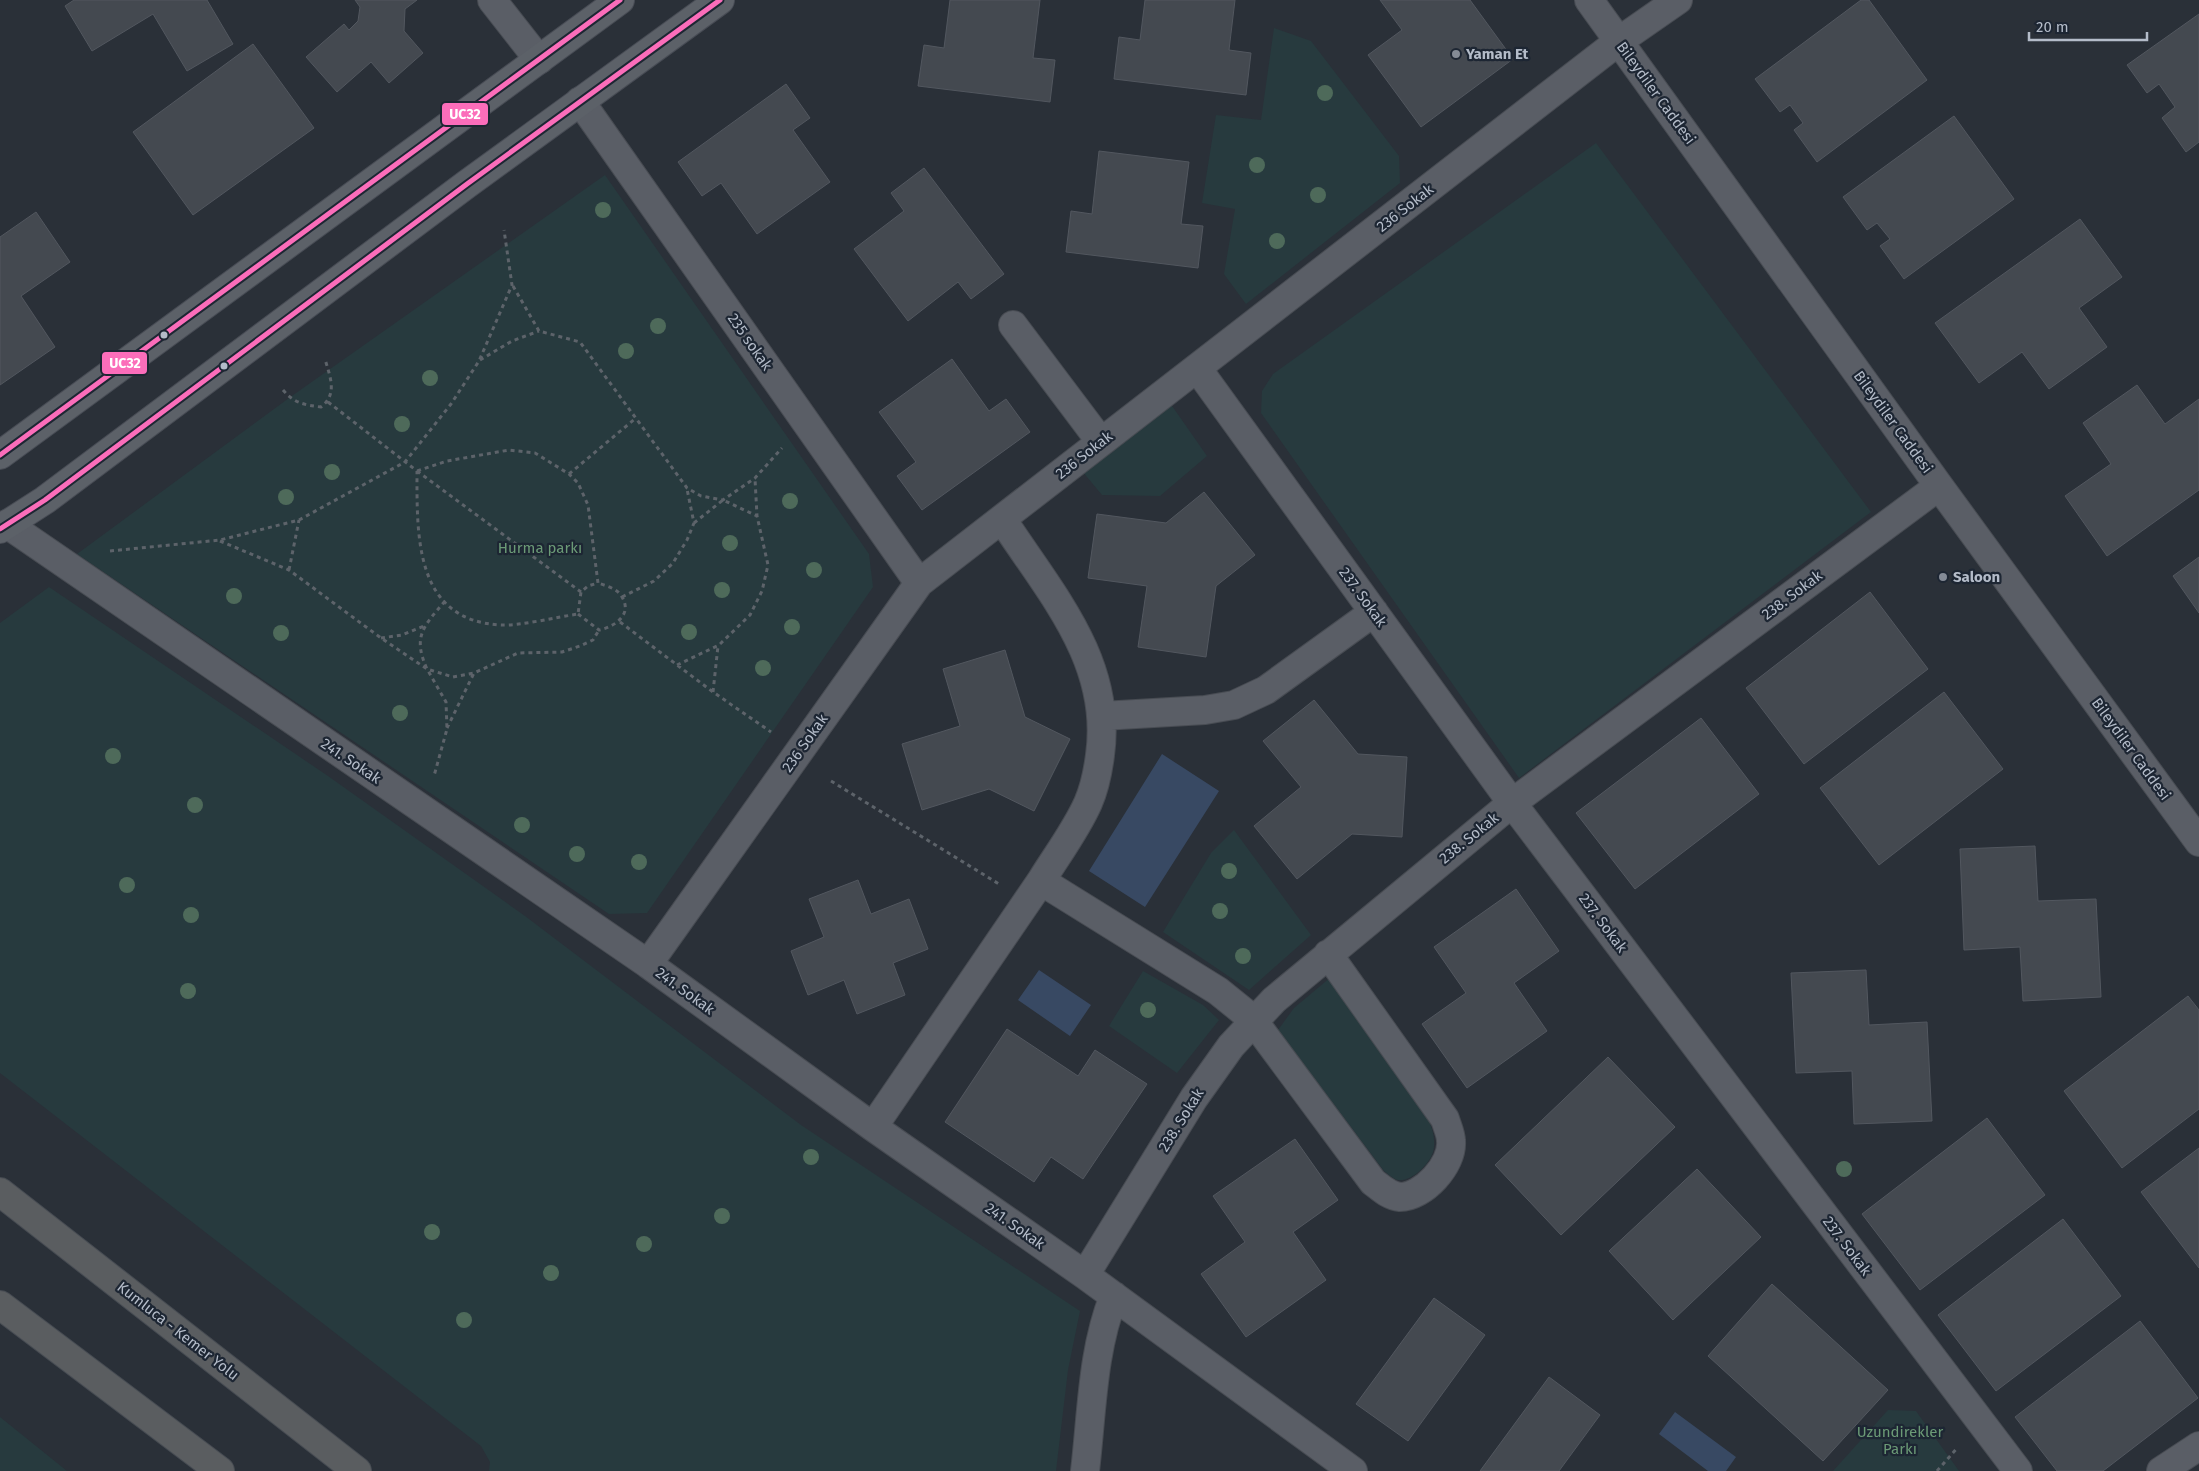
<svg xmlns="http://www.w3.org/2000/svg" width="2199" height="1471" font-family="'Fira Sans',sans-serif">
<style>
.green{fill:#273a3e}
.water{fill:#384963}
.building{fill:#444950;stroke:#52575f}
.lines{fill:none;stroke-linecap:round;stroke-linejoin:round}
.minor-casing{stroke:#484c53;stroke-width:30}
.major-casing{stroke:#484c55;stroke-width:30}
.highway-casing{stroke:#474c53;stroke-width:30}
.path{stroke:#5d636a;stroke-width:3;stroke-dasharray:4 4;stroke-linecap:butt}
.minor{stroke:#5a5e66;stroke-width:28}
.major{stroke:#5c6168;stroke-width:28}
.highway{stroke:#5a5d60;stroke-width:28}
.bus-1-casing{stroke:#1d2633;stroke-width:9}
.bus-1{stroke:#fb6dba;stroke-width:5}
.tree{fill:#4e6a5a}
.poi-dot{fill:#848b96;stroke:#1d2633;stroke-width:2}
.bus-dot{fill:#b4bcc9;stroke:#1d2633;stroke-width:2}
.labels{text-anchor:middle;dominant-baseline:central;stroke-width:4.5;stroke-linejoin:round;paint-order:stroke}
.poi-label{font-size:15px;font-weight:bold;fill:#b4bcc9;stroke:#1d2633;text-anchor:start}
.street-label{font-size:15px;fill:#b4bcc9;stroke:#1d2633}
.park-label{font-size:15px;fill:#6b9a76;stroke:#1d2633}
.line-badge{stroke:#1d2633;stroke-width:2}
.badge-label{font-size:14px;text-anchor:middle;font-weight:bold;fill:#fff}
</style>
<rect width="100%" height="100%" fill="#2a3038"/>
<path class="green" d="M1274 28 1311 41 1399 156 1400 183 1246 304 1224 274 1235 209 1202 203 1216 115 1261 120Z
M1596 143 1871 512 1519 778 1261 413 1262 391 1273 374Z
M605 175 869 554 873 587 647 913 609 914 77 554 289 398Z
M1170 403 1207 456 1160 496 1102 495 1082 471Z
M49 587 328 776 525 916 801 1125 1080 1311 1068 1370 1056 1471H489L490 1462 481 1446 0 1073V623Z
M1234 830 1311 935 1249 990 1163 932 1211 853Z
M1143 971 1203 1005 1219 1020 1177 1073 1109 1026Z
M1331 977 1429 1121C1433 1130 1436 1142 1433 1152 1429 1165 1411 1182 1398 1180 1393 1179 1388 1174 1384 1171L1278 1030 1294 1008Z
M1888 1410 1916 1411 1959 1471H1833Z
M0 1417 67 1471H0Z"/>
<path class="water" d="M1162 754 1219 791 1145 907 1089 871Z
M1039 970 1091 1005 1070 1036 1018 1000Z
M1675 1412 1736 1457 1726 1471H1708L1659 1434Z"/>
<path class="building" d="M74 0H207L233 44 187 71 153 14 92 51 65 6Z
M355 0H417L405 9 404 31 423 53 389 83 371 62 337 92 306 57 344 24 349 30 358 21 360 7Z
M950 0H1040L1033 58 1055 60 1050 102 918 86 924 45 944 48Z
M1145 0H1235L1229 50 1251 53 1246 95 1114 79 1119 37 1140 40Z
M1380 0H1470L1513 59 1421 127 1368 55 1402 30Z
M1861 0H1869L1927 80 1817 162 1794 130 1803 123 1790 105 1780 112 1755 79Z
M2199 14V142L2186 152 2162 118 2175 107 2159 84 2147 93 2127 65Z
M253 44 314 128 193 215 133 132Z
M786 84 810 118 793 130 830 182 757 234 721 183 702 196 678 162Z
M1954 116 2014 199 1904 279 1880 246 1890 239 1877 223 1867 230 1843 197Z
M1099 151 1189 162 1181 224 1203 226 1198 268 1066 252 1071 211 1092 214Z
M924 168 1004 274 971 299 958 282 908 321 854 249 904 211 891 193Z
M36 212 70 262 21 296 55 347 0 385V237Z
M2080 219 2122 277 2079 308 2107 347 2049 389 2022 352 1979 383 1935 323Z
M952 359 989 411 1006 399 1030 432 922 510 897 476 916 462 879 412Z
M2137 385 2165 424 2199 399V490L2107 556 2065 496 2111 464 2083 423Z
M1204 492 1255 555 1216 586 1206 657 1138 647 1147 586 1088 578 1097 514 1166 523Z
M2199 557V613L2173 576Z
M1870 592 1928 669 1804 764 1746 688Z
M1005 650 1025 717 1070 739 1034 811 989 789 922 810 902 744 960 726 943 669Z
M1944 692 2003 769 1879 865 1820 788Z
M1314 700 1358 754 1407 757 1402 837 1352 834 1297 879 1254 826 1301 787 1263 741Z
M1701 718 1759 794 1635 889 1576 813Z
M2035 846 2038 901 2096 899 2101 997 2023 1001 2020 947 1964 950 1960 849Z
M858 880 871 914 909 899 928 949 893 963 905 995 857 1014 844 980 808 995 791 951 824 937 809 899Z
M1516 889 1559 951 1514 983 1547 1031 1467 1088 1422 1024 1466 993 1434 947Z
M1866 970 1869 1025 1927 1022 1932 1121 1854 1124 1852 1071 1796 1073 1791 973Z
M2188 996 2199 1010V1109L2122 1168 2064 1091Z
M1007 1029 1078 1076 1095 1050 1147 1084 1083 1179 1051 1157 1034 1182 945 1122Z
M1608 1057 1675 1127 1561 1235 1495 1165Z
M1987 1118 2045 1195 1920 1290 1862 1214Z
M1295 1139 1338 1200 1293 1232 1326 1280 1246 1337 1201 1274 1245 1242 1213 1196Z
M2199 1148V1268L2141 1192Z
M1697 1169 1761 1237 1673 1320 1609 1251Z
M2063 1219 2121 1296 1996 1391 1938 1315Z
M1772 1284 1888 1390 1823 1461 1708 1356Z
M1434 1298 1485 1335 1408 1441 1356 1404Z
M2140 1321 2198 1398 2103 1471H2057L2015 1417Z
M1549 1377 1600 1415 1559 1471H1480Z"/>
<g class="lines">
<defs>
<path id="minor" d="M492 0 539 60
M1589 0 1939 486 2199 842
M580 101 919 583
M1013 325 1101 442
M1197 368 1512 803 2018 1471
M1002 519C1050 593 1113 661 1100 755 1098 771 1095 787 1088 803 1076 830 1057 855 1041 881L1218 991 1244 1012 1261 1031 1373 1182C1381 1188 1389 1196 1400 1197 1423 1197 1453 1165 1451 1141 1451 1134 1447 1126 1445 1119L1328 954
M7 524 648 964 873 1127 1085 1275 1353 1471
M1102 716 1205 710 1234 705 1266 690 1374 612
M648 964 919 583 1619 41 1678 0
M873 1127 1041 881
M1085 1275 1194 1098 1231 1046 1274 1000 1512 803 1939 486
M1085 1471C1092 1413 1092 1351 1114 1296
M2161 1471 2199 1446"/>
<path id="major" d="M0 455 620 0
M0 529 45 500 467 184 720 0"/>
<path id="highway" d="M0 1192 357 1471
M0 1305 220 1471"/>
</defs>
<use href="#minor" class="minor-casing"/>
<use href="#major" class="major-casing"/>
<use href="#highway" class="highway-casing"/>
<path class="path" d="M513 286 539 331 580 342 687 488 701 496 723 500 755 478 782 448
M480 360 512 341 539 331
M283 390C294 403 304 405 321 407 338 394 330 377 325 359
M328 402 417 471C417 535 414 621 501 625 520 626 557 617 578 614L581 592 588 586 598 583 588 505 578 483 569 474 535 453 509 450 447 461 417 471
M417 471 581 592
M569 474 636 418
M694 523 723 500 757 516
M220 541 289 570 381 638 427 669 446 702 447 729 434 776
M110 551 220 540 299 520 405 462 451 404 479 361 512 285 504 230
M289 570 299 520
M622 597 654 581 673 563 687 540 694 523 687 489
M445 601C424 626 412 636 427 669L453 677 474 673
M578 614 599 630C614 627 633 615 622 597 618 589 607 586 598 583
M620 622 713 692 771 732
M381 638 402 635 424 626
M677 665 719 645 750 615 762 591 768 565 757 516 755 479
M713 692 718 646
M447 728 474 673 518 653 562 652 580 646 593 640 599 630
M831 781 999 884
M1937 1471 1958 1447"/>
<use href="#minor" class="minor"/>
<use href="#major" class="major"/>
<use href="#highway" class="highway"/>
<defs>
<path id="bus-1" d="M0 455 620 0
M0 529 45 500 467 184 720 0"/>
</defs>
<use href="#bus-1" class="bus-1-casing"/>
<use href="#bus-1" class="bus-1"/>
</g>
<g class="tree">
<circle cx="1325" cy="93" r="8"/>
<circle cx="1257" cy="165" r="8"/>
<circle cx="1318" cy="195" r="8"/>
<circle cx="603" cy="210" r="8"/>
<circle cx="1277" cy="241" r="8"/>
<circle cx="658" cy="326" r="8"/>
<circle cx="626" cy="351" r="8"/>
<circle cx="430" cy="378" r="8"/>
<circle cx="402" cy="424" r="8"/>
<circle cx="332" cy="472" r="8"/>
<circle cx="286" cy="497" r="8"/>
<circle cx="790" cy="501" r="8"/>
<circle cx="730" cy="543" r="8"/>
<circle cx="814" cy="570" r="8"/>
<circle cx="722" cy="590" r="8"/>
<circle cx="234" cy="596" r="8"/>
<circle cx="792" cy="627" r="8"/>
<circle cx="689" cy="632" r="8"/>
<circle cx="281" cy="633" r="8"/>
<circle cx="763" cy="668" r="8"/>
<circle cx="400" cy="713" r="8"/>
<circle cx="113" cy="756" r="8"/>
<circle cx="195" cy="805" r="8"/>
<circle cx="522" cy="825" r="8"/>
<circle cx="577" cy="854" r="8"/>
<circle cx="639" cy="862" r="8"/>
<circle cx="1229" cy="871" r="8"/>
<circle cx="127" cy="885" r="8"/>
<circle cx="1220" cy="911" r="8"/>
<circle cx="191" cy="915" r="8"/>
<circle cx="1243" cy="956" r="8"/>
<circle cx="188" cy="991" r="8"/>
<circle cx="1148" cy="1010" r="8"/>
<circle cx="811" cy="1157" r="8"/>
<circle cx="1844" cy="1169" r="8"/>
<circle cx="722" cy="1216" r="8"/>
<circle cx="432" cy="1232" r="8"/>
<circle cx="644" cy="1244" r="8"/>
<circle cx="551" cy="1273" r="8"/>
<circle cx="464" cy="1320" r="8"/>
</g>
<g class="poi-dot">
<circle cx="1456" cy="54" r="5"/>
<circle cx="1943" cy="577" r="5"/>
</g>
<g class="bus-dot">
<circle cx="164" cy="335" r="4.5"/>
<circle cx="224" cy="366" r="4.5"/>
</g>
<g class="labels">
<g class="poi-label">
<text x="1466" y="54">Yaman Et</text>
<text x="1953" y="577">Saloon</text>
</g>
<g class="street-label">
<text transform="translate(1656 93) rotate(54)">Bileydiler Caddesi</text>
<text transform="translate(1405 208) rotate(-38)">236 Sokak</text>
<text transform="translate(750 342) rotate(55)">235 sokak</text>
<text transform="translate(1893 422) rotate(54)">Bileydiler Caddesi</text>
<text transform="translate(1084 455) rotate(-38)">236 Sokak</text>
<text transform="translate(1792 595) rotate(-37)">238. Sokak</text>
<text transform="translate(1363 597) rotate(54)">237. Sokak</text>
<text transform="translate(805 743) rotate(-55)">236 Sokak</text>
<text transform="translate(2131 749) rotate(54)">Bileydiler Caddesi</text>
<text transform="translate(351 761) rotate(34)">241. Sokak</text>
<text transform="translate(1469 838) rotate(-39)">238. Sokak</text>
<text transform="translate(1603 923) rotate(53)">237. Sokak</text>
<text transform="translate(685 991) rotate(36)">241. Sokak</text>
<text transform="translate(1181 1120) rotate(-58)">238. Sokak</text>
<text transform="translate(1015 1226) rotate(35)">241. Sokak</text>
<text transform="translate(1847 1246) rotate(53)">237. Sokak</text>
<text transform="translate(178 1331) rotate(38)">Kumluca - Kemer Yolu</text>
</g>
<g class="park-label">
<text x="540" y="548">Hurma parkı</text>
<text x="1900" y="1432">Uzundirekler<tspan x="1900" dy="17">Parkı</tspan></text>
</g>
</g>
<g class="line-badge">
<rect x="441" y="102" width="48" height="24" rx="5" fill="#fb6dba"/>
<rect x="101" y="351" width="47" height="24" rx="5" fill="#fb6dba"/>
</g>
<g class="badge-label">
<text x="465" y="119">UC32</text>
<text x="125" y="368">UC32</text>
</g>
<path d="M2029 32v8h118v-8" fill="none" stroke="#b4bcc9" stroke-width="2.5"/>
<text x="2036" y="32" font-size="15" fill="#b4bcc9" stroke="#1d2633" stroke-width="4" paint-order="stroke">20 m</text>
</svg>
